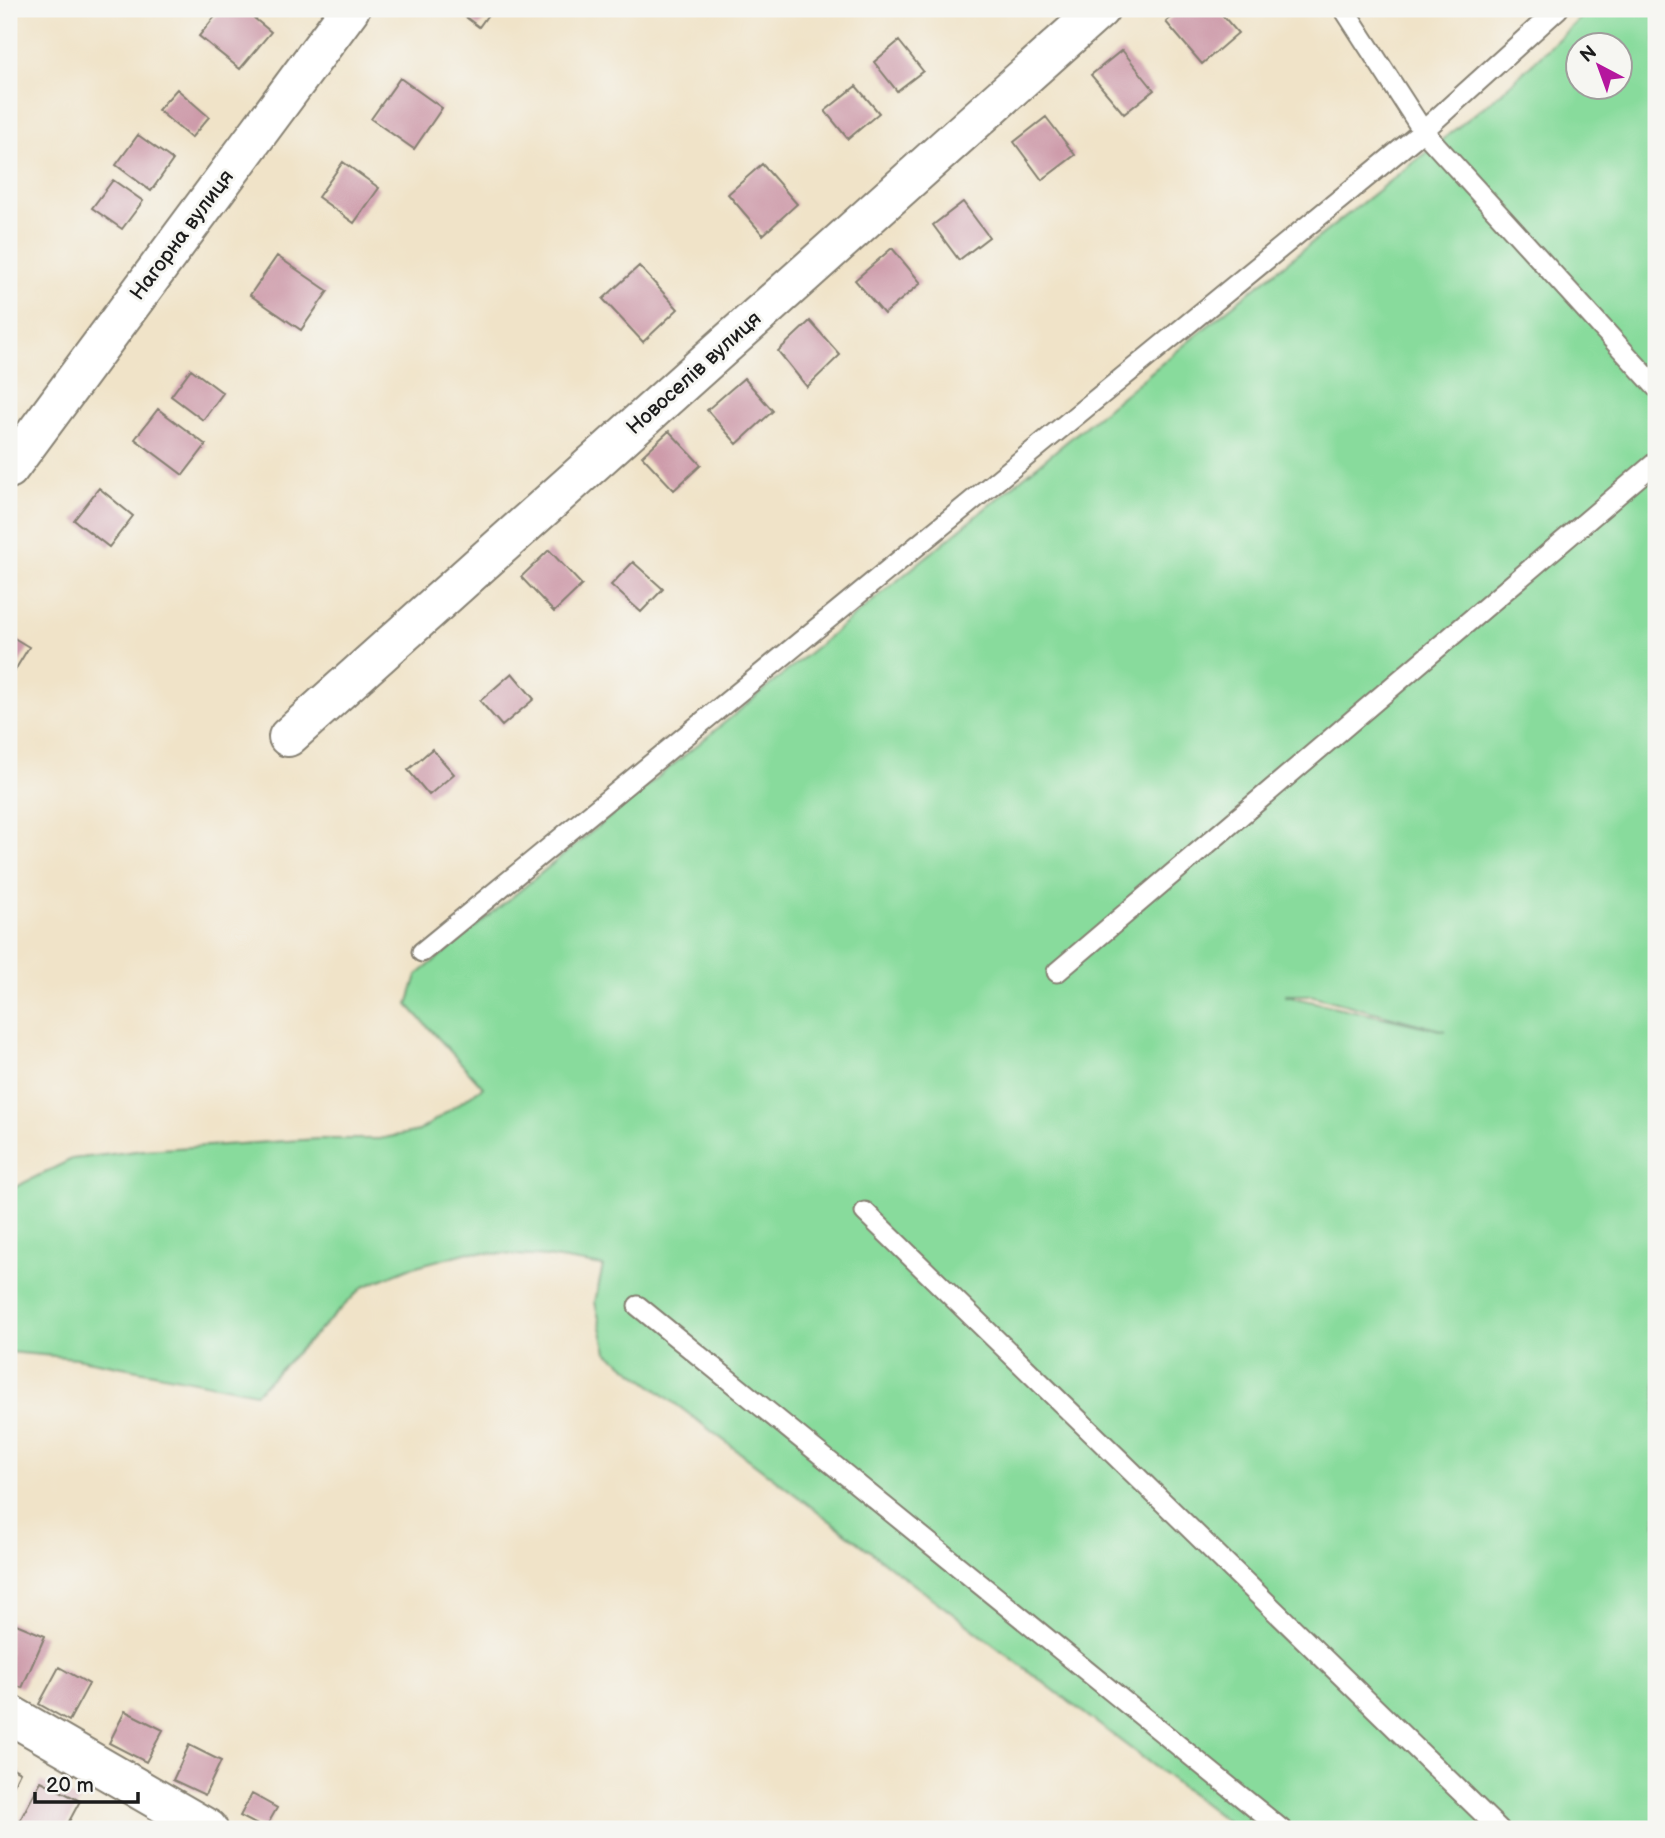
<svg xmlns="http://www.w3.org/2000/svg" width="1665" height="1838" font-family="'Balsamiq Sans',sans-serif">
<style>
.green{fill:#88db9c;stroke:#527c5c;stroke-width:2;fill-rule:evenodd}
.building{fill:#ce9baa}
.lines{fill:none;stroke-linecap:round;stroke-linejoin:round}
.lane-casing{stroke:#868072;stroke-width:23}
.street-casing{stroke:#868072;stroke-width:42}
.lane{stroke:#fff;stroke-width:19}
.street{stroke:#fff;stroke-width:38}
.labels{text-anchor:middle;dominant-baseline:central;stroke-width:6;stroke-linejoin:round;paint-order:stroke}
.street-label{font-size:21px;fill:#1c1c1c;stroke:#f6f6f2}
</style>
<rect width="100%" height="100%" fill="#f6f6f2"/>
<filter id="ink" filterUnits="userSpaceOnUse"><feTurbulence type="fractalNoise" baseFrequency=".0143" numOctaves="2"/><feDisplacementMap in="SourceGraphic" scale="14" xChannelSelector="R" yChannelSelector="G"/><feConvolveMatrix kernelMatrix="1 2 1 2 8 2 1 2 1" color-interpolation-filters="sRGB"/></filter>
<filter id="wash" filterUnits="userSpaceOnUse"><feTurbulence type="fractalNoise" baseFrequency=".00686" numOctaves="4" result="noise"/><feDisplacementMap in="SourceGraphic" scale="28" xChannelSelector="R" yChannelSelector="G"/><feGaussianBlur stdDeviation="1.57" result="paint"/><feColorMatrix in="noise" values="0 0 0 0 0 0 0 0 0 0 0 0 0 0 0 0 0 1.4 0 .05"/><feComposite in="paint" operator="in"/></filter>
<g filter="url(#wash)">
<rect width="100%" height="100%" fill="#f0e3c8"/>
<path class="green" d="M1590 9H1656V1829H1237L607 1352 595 1302 603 1266 547 1257 469 1252 409 1268 363 1287 256 1393 76 1358 9 1352V1190L72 1159 144 1150 318 1139H379L419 1131 483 1087 408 1005 417 975 1228 309 1501 93ZM1578 46H1620V88H1578ZM1286 995H1310L1445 1031 1286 996Z"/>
<g id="blocks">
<path class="building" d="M221 9H243L271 32 240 69 199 36Z
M455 9H492L479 27Z
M1181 9H1217L1238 33 1202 64 1166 22Z
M899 41 923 71 897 91 874 62Z
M1122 50 1154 90 1124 114 1091 75Z
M400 78 442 108 414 149 371 119Z
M856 86 879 113 848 139 825 111Z
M177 89 209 117 191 138 158 110Z
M1046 117 1075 155 1042 180 1014 142Z
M138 135 173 160 151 191 116 165Z
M343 162 379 188 354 223 318 197Z
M762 164 797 204 763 235 728 194Z
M113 180 143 201 122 229 92 208Z
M963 202 989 237 959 260 933 225Z
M892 248 921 283 884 314 855 280Z
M277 256 328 291 301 330 250 295Z
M639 266 678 309 643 342 603 299Z
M810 321 840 355 807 387 778 351Z
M191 369 223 393 203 420 171 396Z
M744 378 773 411 737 444 707 410Z
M158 409 206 445 183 475 135 439Z
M669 431 701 465 674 490 642 456Z
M99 488 133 516 109 547 74 520Z
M549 550 582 585 554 612 521 577Z
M633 562 663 589 641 612 611 585Z
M9 635 29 647 9 680Z
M512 673 534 699 502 726 480 701Z
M432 749 454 774 429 795 408 770Z
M9 1621 45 1636 22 1688 9 1683Z
M59 1667 89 1684 69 1721 39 1704Z
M125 1711 163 1730 146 1762 109 1743Z
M189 1745 221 1761 205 1795 173 1780Z
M9 1766 20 1772 9 1794Z
M41 1781 80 1801 65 1829H38L20 1820Z
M252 1794 277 1808 265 1829 240 1816Z"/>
</g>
</g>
<g filter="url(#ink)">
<use href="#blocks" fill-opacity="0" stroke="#868072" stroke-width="2"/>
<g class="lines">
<defs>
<path id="lane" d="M1344 9 1423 131 1656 387
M422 952 1423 131 1558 9
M1057 972 1656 462
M865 1212 1499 1829
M638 1306 1281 1829"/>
<path id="street" d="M9 469 350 9
M288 737 1100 9
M9 1714 208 1829"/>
</defs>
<use href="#lane" class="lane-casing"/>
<use href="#street" class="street-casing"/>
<use href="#lane" class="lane"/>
<use href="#street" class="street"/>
</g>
</g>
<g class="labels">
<g class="street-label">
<text transform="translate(182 235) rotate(-53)">Нагорна вулиця</text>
<text transform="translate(694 373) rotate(-42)">Новоселів вулиця</text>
</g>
</g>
<rect width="1665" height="1838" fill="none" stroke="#f6f6f2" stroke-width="35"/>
<g transform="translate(1599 66) rotate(319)"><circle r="33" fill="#f6f6f2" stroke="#9f9f9c" stroke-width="2"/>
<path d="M0-5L12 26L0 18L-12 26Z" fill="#b5179e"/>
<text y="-10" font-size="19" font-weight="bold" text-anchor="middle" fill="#1c1c1c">N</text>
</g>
<path d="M35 1792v10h103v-10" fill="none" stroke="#1c1c1c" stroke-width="3.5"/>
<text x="46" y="1792" font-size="21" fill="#1c1c1c" stroke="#f6f6f2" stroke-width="5" paint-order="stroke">20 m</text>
</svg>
